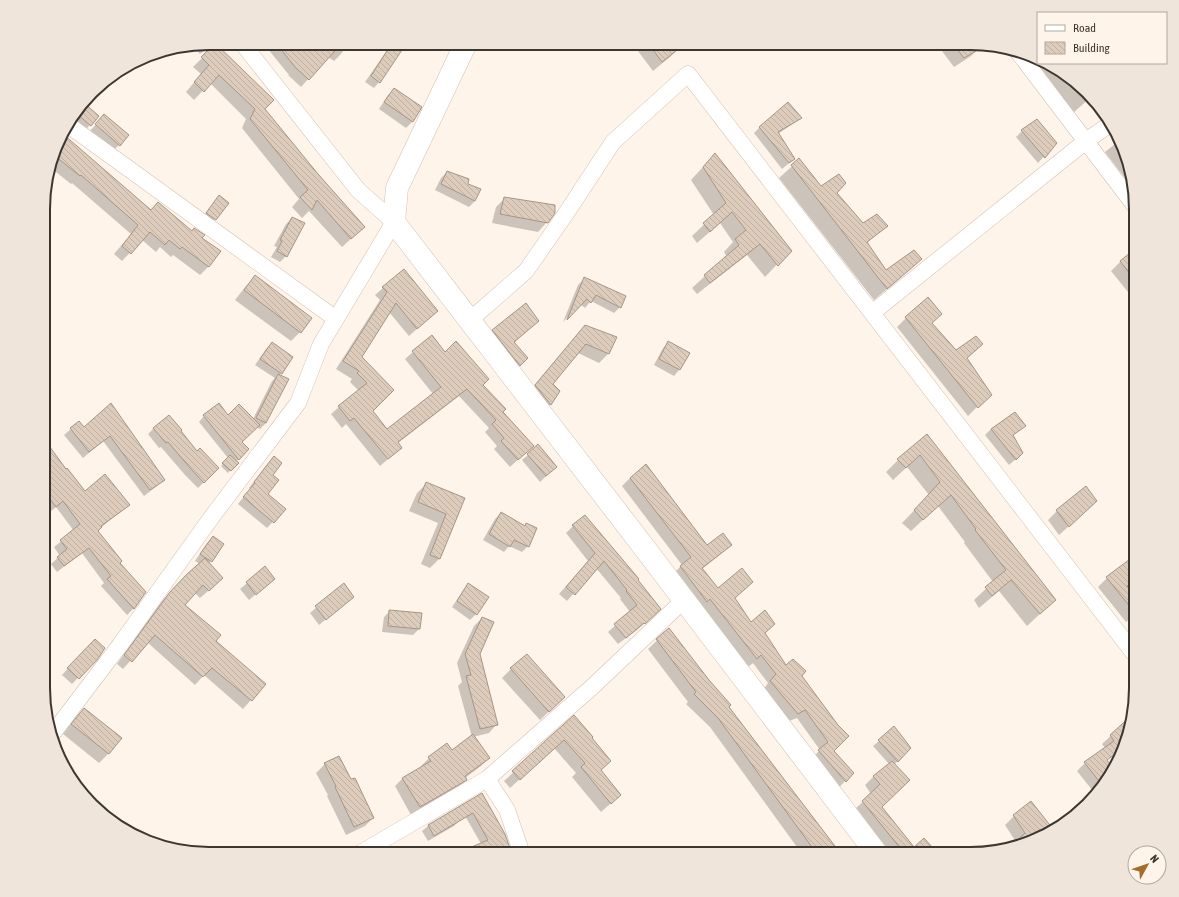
<svg xmlns="http://www.w3.org/2000/svg" width="1179" height="897" font-family="'Asap Condensed',sans-serif">
<style>
.shadow{fill:#0003}
.building{fill:url(#building-back-hatch);stroke:#a69686}
.lines{fill:none;stroke-linecap:round;stroke-linejoin:round}
.street-casing{stroke:#d2c1b1;stroke-width:17}
.secondary-casing{stroke:#d2c1b1;stroke-width:23}
.street{stroke:#fff;stroke-width:16}
.secondary{stroke:#fff;stroke-width:22}
.rim{fill:none;stroke:#3d3730;stroke-width:2}
</style>
<defs>
<pattern id="building-back-hatch" width="6" height="6" patternUnits="userSpaceOnUse"><rect width="6" height="6" fill="#ddccbc"/><path d="M-1 5l2 2M0 0l6 6M5-1l2 2" fill="none" stroke="#bfb0a2"/></pattern>
</defs>
<rect width="100%" height="100%" fill="#fff4ea"/>
<path class="shadow" d="M209 43H214L200 54 193 46Z
M263 43H349L341 54 334 61 328 57 301 87 288 75H289Z
M390 43H403L400 46 379 82 374 88 365 82 390 46H388Z
M632 43H682L679 48 670 57 653 71Z
M936 43H977L980 47 971 56 954 67Z
M216 44 264 109 317 175 364 227 342 247 309 211 302 218 292 207 299 199 242 128 246 119 210 83 194 100 186 92 201 74 193 67Z
M1022 53 1033 56 1038 59V63H1045L1079 84 1090 98 1073 113Z
M394 89 420 107 412 122 406 128 379 109 388 95Z
M84 104 90 125 81 134 68 123Z
M800 118 794 123 778 134 794 159 782 169 754 133 760 127Z
M98 122 119 145 113 151 90 131Z
M1022 131 1056 143 1038 163 1016 137Z
M62 135 151 211 192 232 201 239 209 266 200 275 173 255 171 257 160 247 156 252 142 240 122 261 114 254 131 234 72 183 71 184 51 168Z
M1120 140 1131 186 1105 152Z
M714 155 790 251 765 277 747 255 697 294 692 288 705 276 727 257 724 252 733 242 720 223 697 243 692 236 714 215 691 180Z
M799 160 821 187 835 193 863 224 886 225 867 243 886 272 920 259 908 271 874 300 779 178Z
M447 172 467 185 475 201 469 207 435 190 441 178Z
M219 196 228 203 209 226 201 219Z
M505 198 547 222 538 232 492 223 496 207Z
M292 218 286 256 280 262 271 257 277 247 274 246 286 224Z
M1136 255V302L1111 271 1120 262Z
M255 277 300 332 291 341 235 300 246 286Z
M584 279 620 307 614 313 591 301 585 308 580 304 563 322 578 285Z
M383 288 437 311 409 336 389 312 360 357 392 390 371 411 387 430 433 394 405 359 413 352 445 353 482 385 502 412 525 453 510 467 494 449 497 446 485 432 489 428 459 396 398 443 401 448 380 466 346 424 342 428 331 414 339 407 359 391 350 382 352 379 336 369 380 300 375 295Z
M44 310 48 316 44 320Z
M906 318 931 324 956 352 982 344 966 359 990 394 968 416 897 327Z
M538 321 514 343 527 358 511 374 484 339 493 330Z
M585 326 615 337 608 354 599 363 578 353 552 384 559 391 550 405 541 414 526 395 576 336Z
M272 343 281 373 279 375 266 423 260 429 256 427 240 442 248 449 236 462 237 463 228 473 221 466 228 458 199 422 204 416H228L253 419 272 381 275 378 255 365 266 349Z
M668 343 679 370 674 376 654 365 663 348Z
M111 405 163 480 157 486 144 496 103 441 83 458 64 435 79 422 84 428Z
M1015 413 1025 426 1012 436 1016 459 1009 465 985 435 991 429Z
M154 428 197 452 218 468 198 488 185 475 161 447 159 448 148 434Z
M927 436 1055 600 1027 626 999 591 979 608 974 600 993 582 964 543 965 542 938 506 911 531 902 523 929 495 907 467 893 480 886 472 898 460Z
M48 446 84 492 128 505 97 531 119 563 145 592 133 609 127 615 101 586 104 583 82 553 57 572 51 564 60 556 54 547 74 531 56 507 49 513 44 506V449Z
M528 455 556 467 540 482 522 460Z
M268 463 272 475 267 494 285 509 267 528 238 504 250 489 249 488Z
M630 478 707 547 730 545 722 553 702 569 718 590 734 599 751 623 774 624 764 634 785 666 800 676 833 751 852 773 837 790 811 759 820 750 797 718 789 721 763 690 768 683 753 663 748 667 672 575 682 565 622 486Z
M426 484 464 499 439 559 430 568 421 564 438 523 409 511 417 493Z
M1086 488 1087 510 1059 535 1048 520 1057 511Z
M501 513 524 527 526 524 528 546 522 552 509 546 504 552 483 540 495 519Z
M573 526 660 609 637 630 618 644 608 632 630 612 620 599 621 598 596 568 567 601 559 594 588 561 566 533Z
M213 537 223 544 209 563 214 586 200 598 195 593 183 605 214 641 265 684 243 709 204 675 195 685 147 642 123 669 117 664 162 601 186 576 200 564 195 561 207 543Z
M265 568 268 584 249 600 240 589Z
M1107 578H1136L1127 587 1136 598V615L1126 622 1098 587Z
M343 585 353 597 319 625 310 613Z
M469 585 476 614 470 620 452 607 463 591Z
M390 611 421 614 419 629 413 635 382 632 384 617Z
M482 618 478 654 497 724 489 733 473 737 489 758 481 766 465 778 466 780 458 788 411 815 395 786 403 778 422 767 421 766 429 758 452 751 472 737 458 686 462 682 457 663 474 626Z
M669 629 727 707 840 854H802L710 727 686 704 688 702 648 649Z
M95 640 96 659 72 684 62 675Z
M511 669 560 701 540 720 502 678Z
M84 709 120 738 108 754 99 763 63 734 75 718Z
M574 717 610 761 600 771 620 795 601 812 572 777 576 773 554 748 510 788 504 781Z
M1131 717 1124 747 1106 761 1112 769 1096 795 1077 771 1085 763 1105 748 1102 744Z
M879 741 910 748 894 765 881 807 913 848 926 854H889L853 811 871 794 865 785 874 776 889 764 873 746Z
M338 757 373 818 365 826 346 835 327 796 328 795 316 773 325 764Z
M467 803 504 834 487 854 461 809Z
M1014 816 1052 829 1043 837 1015 844 1016 842 1005 825Z
M460 820 454 826 428 841 422 831 428 826Z
M436 846 443 854H426Z"/>
<path class="building" d="M215 43 274 100 265 109 318 174 365 227 351 239 317 200 312 210 300 197 308 190 250 119 255 109 219 75 204 92 194 82 209 65 201 57Z
M276 43H342L309 80 295 67Z
M392 43H398L404 47 380 83 371 76Z
M648 43H686L662 62Z
M952 43H980L986 45 964 58Z
M394 88 422 107 413 122 384 102Z
M788 102 802 118 778 132 795 159 789 163 759 127Z
M84 103 99 116 91 126 76 113Z
M104 114 129 135 120 146 95 124Z
M1037 119 1057 143 1045 158 1021 130Z
M63 134 151 210 158 202 192 231 194 228 205 235 202 238 221 251 209 267 182 247 180 249 169 240 165 245 150 232 131 254 122 246 138 225 81 175 80 176 55 156Z
M715 153 792 251 778 266 760 244 710 283 704 275 739 245 735 239 746 230 732 212 710 232 703 223 726 203 703 167Z
M799 158 821 186 839 174 846 183 837 193 863 223 877 214 888 226 867 242 886 270 914 250 922 259 887 289 791 165Z
M447 171 469 179 468 184 481 189 475 201 441 184Z
M219 195 229 203 216 220 206 213Z
M504 197 555 205V213L548 223 500 214Z
M292 217 305 223 287 257 277 251 282 241 280 240Z
M1136 248V282L1120 261Z
M404 269 438 311 417 329 396 303 362 357 394 390 373 411 387 429 441 387 412 351 432 335 445 352 456 341 489 379 483 385 506 409 503 412 534 446 518 460 501 441 504 438 492 424 496 420 467 389 398 442 402 448 388 459 354 418 350 421 338 406 367 383 357 373 359 371 343 361 387 292 382 287Z
M255 275 312 318 301 333 244 290Z
M584 277 626 296 621 308 596 295 591 303 587 299 567 320Z
M928 297 942 314 932 323 956 350 976 336 983 344 967 358 992 395 978 408 905 317Z
M526 303 539 321 514 342 528 358 520 366 492 330Z
M585 325 617 337 609 354 586 344 553 384 560 391 551 405 535 385Z
M668 341 690 353 680 370 659 359Z
M272 342 293 357 282 374 260 359Z
M278 374 289 379 266 423 256 418Z
M111 403 165 480 150 490 110 436 89 452 70 428 79 421 84 427Z
M219 403 228 415 239 404 260 425 242 442 249 449 239 460 203 415Z
M1015 412 1026 426 1013 435 1023 453 1016 460 991 429Z
M169 415 182 430 181 431 197 451 200 448 219 468 204 483 191 469 168 442 166 443 153 428Z
M927 434 1056 600 1040 614 1011 580 992 596 985 587 1006 570 975 530 976 529 951 495 923 520 914 510 940 482 920 455 906 468 897 459Z
M44 439 66 469 67 468 85 491 105 474 130 505 101 526 102 527 98 531 122 561 120 563 146 592 134 609 107 579 111 576 89 548 64 566 57 557 67 549 60 540 80 524 63 501 56 507 44 491Z
M538 444 557 467 546 476 527 454Z
M230 455 239 463 231 471 222 463Z
M274 456 282 463 273 475 279 480 268 494 286 509 274 523 243 497 255 483 254 482Z
M646 464 707 545 723 533 732 545 702 568 718 588 742 568 753 582 735 598 751 622 765 610 775 624 765 633 786 665 793 659 806 671 802 676 838 725 849 736 834 751 854 773 846 782 818 750 828 742 805 710 798 714 770 681 776 674 761 655 757 659 710 599 707 602 680 566 691 557 630 478Z
M426 482 465 498 440 559 430 555 446 514 418 502Z
M1086 486 1097 501 1069 527 1056 510Z
M501 512 525 526 526 523 537 528 529 547 514 540 510 547 489 534Z
M585 515 639 579 638 580 661 609 645 624 644 623 626 638 614 624 637 605 626 591 627 590 604 561 575 595 566 587 595 553 572 525Z
M213 536 224 544 212 562 200 554Z
M205 558 223 578 209 591 203 585 185 605 221 635 216 641 266 684 252 701 212 668 203 677 155 635 132 662 124 655 170 592 186 575Z
M1130 559 1136 567V579L1127 586 1136 597V614L1106 577Z
M265 566 275 579 256 595 246 582Z
M344 583 354 597 326 620 315 606Z
M468 583 489 597 477 615 457 601Z
M389 610 422 613 420 629 388 626Z
M482 617 494 622 480 654 498 725 480 729 466 676 471 675 465 654Z
M669 628 709 680 731 705 729 707 841 854H817L718 718 694 694 696 692 656 639Z
M95 639 105 648 97 660 79 679 67 668Z
M527 654 565 697 549 712 510 668Z
M84 708 122 738 109 754 71 724Z
M574 715 593 737 592 738 611 761 601 770 621 795 611 804 581 767 585 763 564 740 520 780 512 771Z
M1132 715 1123 751 1122 753 1120 750 1107 760 1113 768 1102 785 1084 762 1114 741 1110 735Z
M894 726 911 748 898 762 878 740Z
M473 734 490 758 465 776 467 780 420 807 402 778 431 761 428 757 447 743 452 750Z
M339 756 351 779 355 778 374 818 354 827 335 787 336 786 324 763Z
M892 761 910 780 882 807 914 847 924 838 933 848 927 854H905L862 801 880 784 873 776Z
M482 793 505 834 512 854H455L488 840 473 813 434 836 428 825Z
M1031 801 1053 829 1042 837 1013 844 1025 833 1013 815Z"/>
<g class="lines">
<defs>
<path id="street" d="M1018 52 1135 206
M67 124 336 319
M872 313 1086 141 1110 124
M470 320 526 271 565 215 613 142 688 74 1136 656
M53 733 120 645 211 518 298 403 321 344 394 222 358 190 242 43
M487 779 507 810 522 854
M359 854 487 779 591 688 684 600"/>
<path id="secondary" d="M466 43 397 188 394 222 643 546 877 854"/>
</defs>
<use href="#street" class="street-casing"/>
<use href="#secondary" class="secondary-casing"/>
<use href="#street" class="street"/>
<use href="#secondary" class="secondary"/>
</g>
<path d="M0 0H1179V897H0ZM209 50H970A159 159 0 0 1 1129 209V688A159 159 0 0 1 970 847H209A159 159 0 0 1 50 688V209A159 159 0 0 1 209 50Z" fill="#efe5db" fill-rule="evenodd"/>
<path class="rim" d="M209 50H970A159 159 0 0 1 1129 209V688A159 159 0 0 1 970 847H209A159 159 0 0 1 50 688V209A159 159 0 0 1 209 50Z"/>
<rect x="1037" y="12" width="130" height="52" fill="#fff4ea" stroke="#b1a8a0"/>
<rect x="1045" y="25" width="20" height="6" fill="#ffffff" stroke="#b1a8a0"/>
<text x="1073" y="32" font-size="12" fill="#3d3730">Road</text>
<rect x="1045" y="42" width="20" height="12" fill="url(#building-back-hatch)" stroke="#b1a8a0"/>
<text x="1073" y="52" font-size="12" fill="#3d3730">Building</text>
<g transform="translate(1147 865) rotate(50)"><circle r="19" fill="#fff4ea" stroke="#b1a8a0"/>
<path d="M0-3L7 15L0 10L-7 15Z" fill="#a56c2b"/>
<text y="-6" font-size="11" font-weight="bold" text-anchor="middle" fill="#3d3730">N</text>
</g>
</svg>
